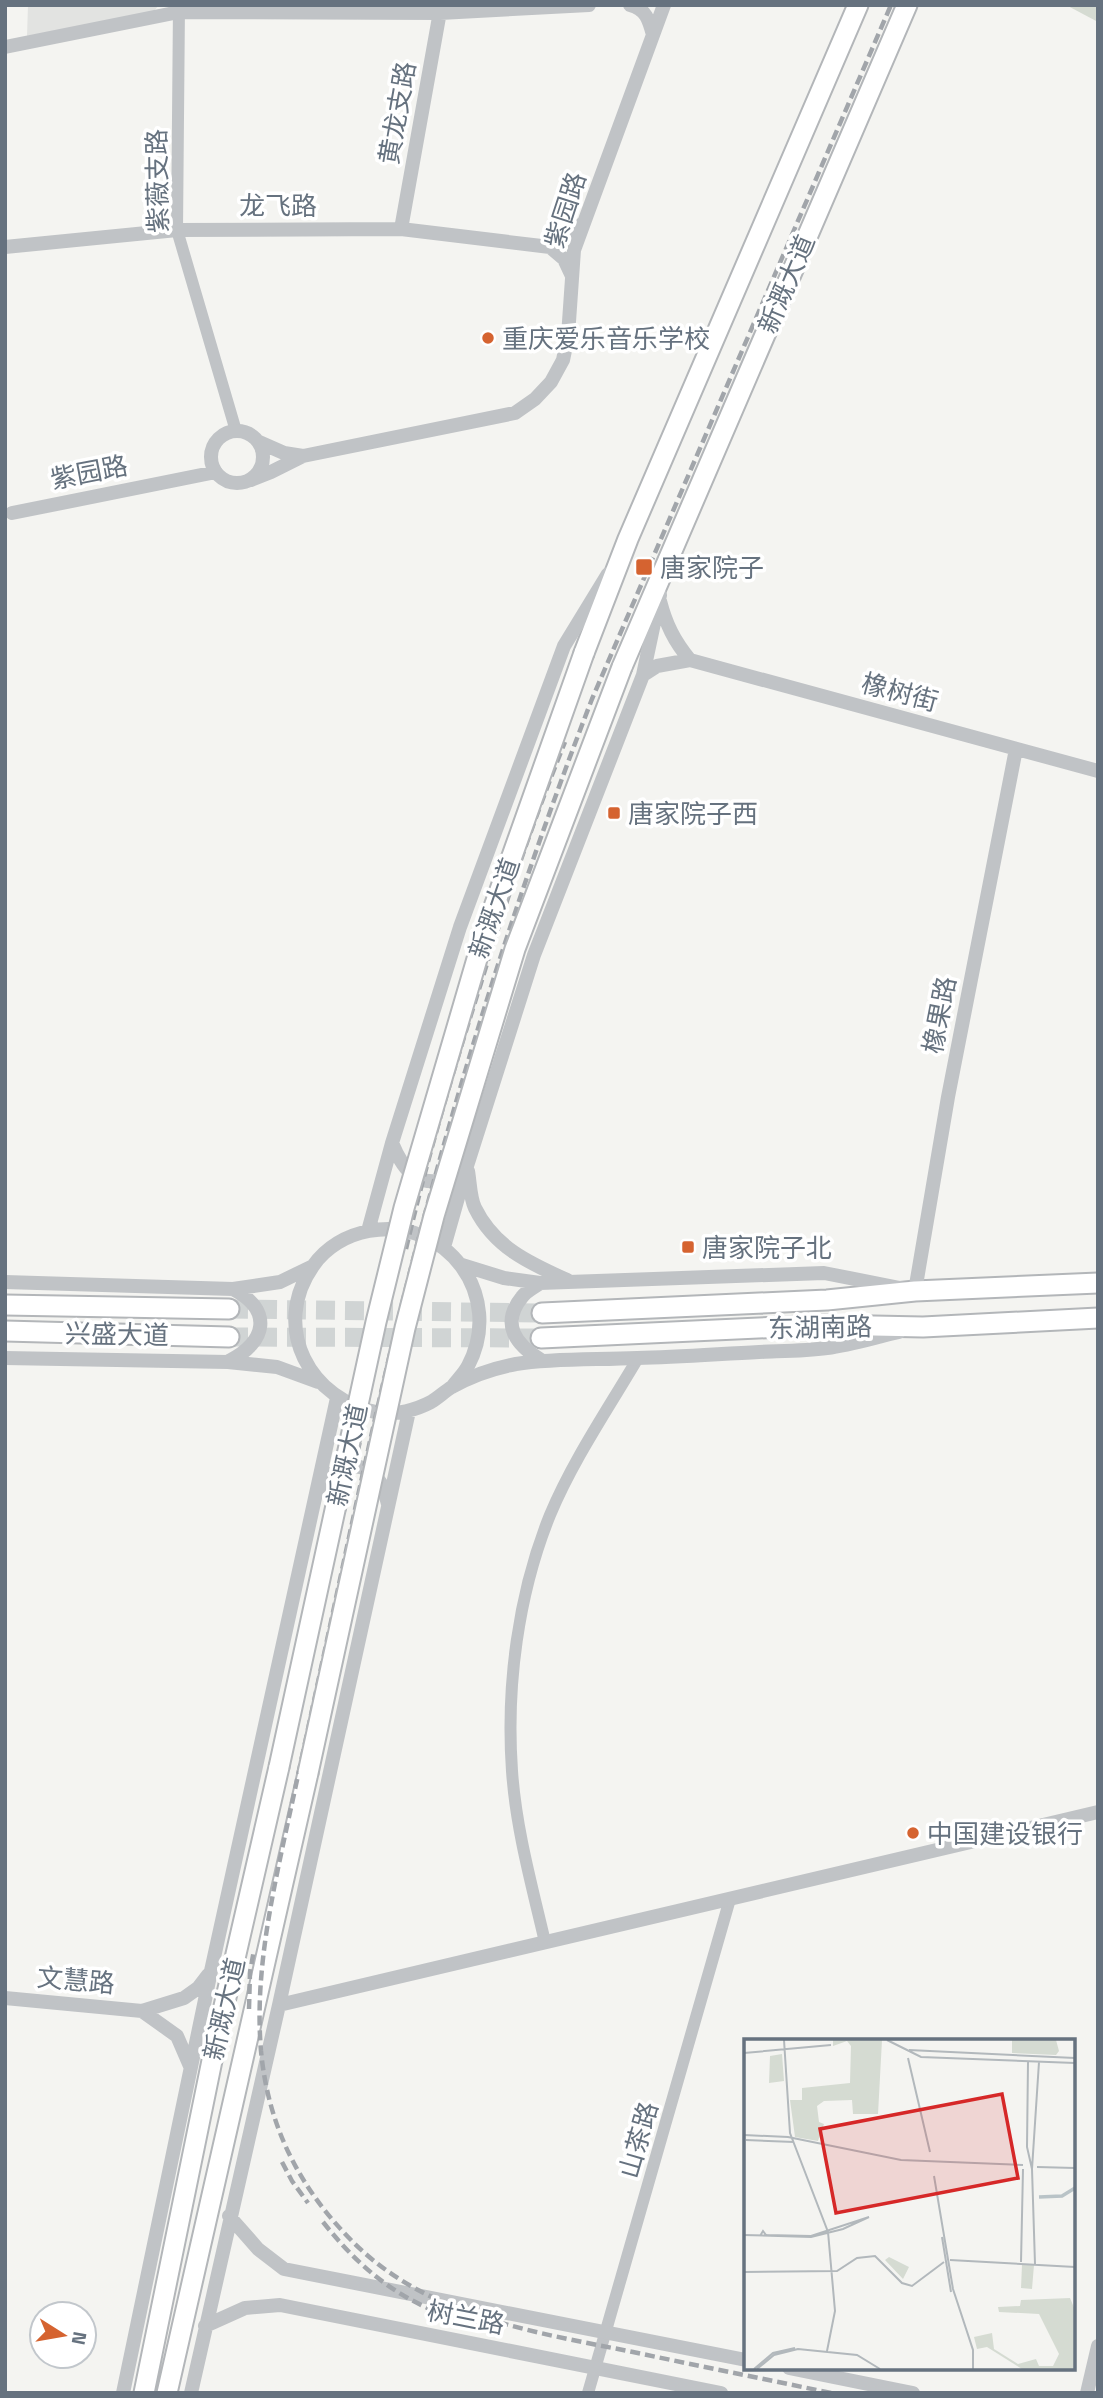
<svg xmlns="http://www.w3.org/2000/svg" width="1103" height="2398" font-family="'Titillium Web','Noto Sans SC',sans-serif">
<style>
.built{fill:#e2e3e1}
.green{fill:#d5dbd2}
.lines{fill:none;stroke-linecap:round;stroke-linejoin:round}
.primary-tunnel{stroke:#d0d4d4;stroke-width:19;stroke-dasharray:19 10;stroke-linecap:butt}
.primary-casing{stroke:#b3b6b9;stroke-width:23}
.minor{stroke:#c0c3c6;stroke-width:12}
.tertiary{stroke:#c0c3c6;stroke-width:14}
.primary{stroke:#fff;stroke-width:19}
.rail{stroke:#a1a5aa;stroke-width:4.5;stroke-dasharray:10 5;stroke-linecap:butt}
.primary-bridge-casing{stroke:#b3b6b9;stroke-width:23;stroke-linecap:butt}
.primary-bridge{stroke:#fff;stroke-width:19}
.poi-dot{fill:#d56330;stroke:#fff;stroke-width:2.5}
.labels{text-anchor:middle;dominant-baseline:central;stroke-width:7;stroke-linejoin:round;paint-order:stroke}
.street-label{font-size:26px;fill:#66727f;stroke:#fff}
.poi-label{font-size:26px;fill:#66727f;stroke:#fff;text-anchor:start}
.inset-river{fill:none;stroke:#b9c3c7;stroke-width:3.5}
.inset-road{fill:none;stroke:#b2b8bc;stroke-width:2}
.view{fill:#d62828;fill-opacity:0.15;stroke:#d62828;stroke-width:3.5}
.inset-edge{fill:none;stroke:#66727f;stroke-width:3.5}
</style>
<rect width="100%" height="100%" fill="#f4f4f1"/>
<path class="built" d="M28 5H159L153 12 27 36Z"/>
<path class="green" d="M1066 5H1098V22Z"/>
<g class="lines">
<path class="primary-tunnel" d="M229 1309 542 1313
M229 1337 541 1338"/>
<defs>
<path id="primary" d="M584 653 628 539 858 5
M622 667 907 5
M5 1305 229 1309
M542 1313 827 1300 915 1291 1098 1283
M5 1331 229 1337
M541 1338 825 1325 923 1327 1098 1318
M144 2393 216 2041 279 1767
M167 2393 308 1773"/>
</defs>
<use href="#primary" class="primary-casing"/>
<path class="minor" d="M179 5 177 230 236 431
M545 1942C532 1886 516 1829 512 1771 506 1686 518 1594 550 1515 573 1460 608 1409 638 1358
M588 2393 730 1899"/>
<path class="tertiary" d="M630 5C646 9 649 20 653 35
M5 47 179 12 440 13 589 5
M401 229 441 6
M5 247 177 230 401 229 550 247
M550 247 569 235 583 223
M550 247 564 259 572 276
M211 457a26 26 0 1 1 52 0a26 26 0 1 1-52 0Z
M259 442 284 453 303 456
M251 480 271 472 303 456 515 413 535 399 551 382 563 360 568 336 574 250 664 5
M12 513 216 472
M690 660 1098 771
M643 675 657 666 690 660C674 641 666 624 660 601
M392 1143C404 1172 418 1189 452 1178
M468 1171C470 1182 470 1198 475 1208 494 1247 529 1263 567 1280
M368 1231 392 1143 460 927 564 646 608 574
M444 1247 467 1166 534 955 643 675 660 595
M462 1265 504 1278 540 1283 824 1273 915 1291 948 1097 1016 749
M5 1282 233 1289 280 1282 313 1266
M540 1283C535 1287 526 1291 522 1297 500 1324 516 1345 541 1360
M5 1358 228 1362 277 1367 318 1382
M229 1361C267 1342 273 1310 233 1289
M452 1387C457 1380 464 1374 468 1366 505 1296 447 1216 369 1231 347 1235 326 1247 313 1266 270 1327 310 1402 380 1413 396 1415 416 1410 431 1402 438 1398 445 1391 452 1387 471 1376 495 1368 516 1364 556 1358 597 1360 637 1358 678 1357 718 1354 759 1352 781 1351 805 1351 827 1348 851 1345 876 1337 899 1332
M319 1488C334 1465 362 1456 380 1482 384 1488 386 1497 388 1504
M5 1998 142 2011 184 1998 198 1988 208 1975
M279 2005 1098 1812
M142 2011 177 2036 190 2066
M229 2216 258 2249 284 2269 746 2360
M205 2326 245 2308 280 2305 721 2393
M789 2368 913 2393
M123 2393 211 1971 337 1398
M191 2393 279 2005 409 1411
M1087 2393 1098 2346"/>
<use href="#primary" class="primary"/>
<path class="rail" d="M406 1249C427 1159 453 1071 481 983 506 901 533 821 565 742
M344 1511 365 1419
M249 2009 250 1972 254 1950
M282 2162 292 2181 308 2203
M323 2222C370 2281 414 2310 487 2328
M831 2393C765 2379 699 2366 633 2352 533 2332 425 2316 351 2240 298 2186 268 2125 261 2051 255 1980 269 1910 284 1840 296 1785 308 1729 320 1673 349 1538 377 1402 411 1268 460 1075 520 885 592 699L891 5"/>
<defs>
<path id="primary-bridge" d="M279 1767 376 1322 404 1208 484 935 584 653
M308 1773 405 1328 434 1216 515 949 622 667"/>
</defs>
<use href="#primary-bridge" class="primary-bridge-casing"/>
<use href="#primary-bridge" class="primary-bridge"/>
</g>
<g class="poi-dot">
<circle cx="488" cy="338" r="7"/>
<rect x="635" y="558" width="18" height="18" rx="3.5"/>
<rect x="607" y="806" width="14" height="14" rx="3.5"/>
<rect x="681" y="1240" width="14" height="14" rx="3.5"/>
<circle cx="913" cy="1833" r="7"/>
</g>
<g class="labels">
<g class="street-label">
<text transform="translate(397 113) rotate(-80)">黄龙支路</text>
<text transform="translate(157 181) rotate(-91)">紫薇支路</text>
<text x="278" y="205">龙飞路</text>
<text transform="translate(565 210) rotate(-72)">紫园路</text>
<text transform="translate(786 284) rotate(-67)">新溉大道</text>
<text transform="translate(89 472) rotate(-11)">紫园路</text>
<text transform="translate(900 692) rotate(15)">橡树街</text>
<text transform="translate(494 908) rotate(-71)">新溉大道</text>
<text transform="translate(939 1015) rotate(-79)">橡果路</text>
<text transform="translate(820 1327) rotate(-1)">东湖南路</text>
<text transform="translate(117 1334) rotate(1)">兴盛大道</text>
<text transform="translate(347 1455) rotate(-78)">新溉大道</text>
<text transform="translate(76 1980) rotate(5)">文慧路</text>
<text transform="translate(224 2009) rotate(-77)">新溉大道</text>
<text transform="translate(638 2140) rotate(-74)">山茶路</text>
<text transform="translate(466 2317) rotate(11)">树兰路</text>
</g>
<g class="poi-label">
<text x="502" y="338">重庆爱乐音乐学校</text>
<text x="660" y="567">唐家院子</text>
<text x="628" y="813">唐家院子西</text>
<text x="702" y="1247">唐家院子北</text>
<text x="927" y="1833">中国建设银行</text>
</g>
</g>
<g transform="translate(744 2039)">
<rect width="331" height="331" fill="#f4f4f1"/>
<path d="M89 1H138L134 75H109L108 61 80 62 73 67 75 83 80 85 74 102 51 98 46 61H58V49L106 44 107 7 103 2 89 7ZM268 1H312L315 12 312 16 268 14ZM38 15 40 42 25 44 26 17ZM145 218 165 228 159 240 141 221ZM278 226H290L288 250 277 249ZM326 259 331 271V330H278L243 308 233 310 230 298 248 294 250 310 274 325 292 320 295 327H309L315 315 295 275 255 273 254 268 276 267 277 261Z" fill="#d5dbd2"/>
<path class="inset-river" d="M295 158 318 157 331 149"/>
<path class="inset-road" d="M40 1 46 94 84 193 91 272 83 312M143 1 177 18 331 24M165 11 331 19M0 14 87 6M164 19 186 113M284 23 283 108 288 130M0 96 44 98 157 121 279 126M2 101 50 103M293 128 331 129M190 137 209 250 229 311V330M0 196 67 198 99 190 125 178 67 197 22 196 19 192 16 197M198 198 207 253M206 221 331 228M277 223 279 130M291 225 288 130 295 23M0 233 93 232 113 219 131 217 158 244 168 247 200 223M10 330 29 314 51 309M13 330 30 316 54 310 113 316 136 330"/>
<path class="view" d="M258 55 274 139 92 174 76 90Z"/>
<rect width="331" height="331" class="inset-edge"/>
</g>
<rect width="1103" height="2398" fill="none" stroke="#66727f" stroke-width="14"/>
<g transform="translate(63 2335) rotate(101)"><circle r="33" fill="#ffffff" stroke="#c2c7cc" stroke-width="2"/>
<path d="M0-5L12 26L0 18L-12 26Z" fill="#d56330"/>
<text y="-10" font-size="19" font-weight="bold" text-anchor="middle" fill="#66727f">N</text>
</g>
</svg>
